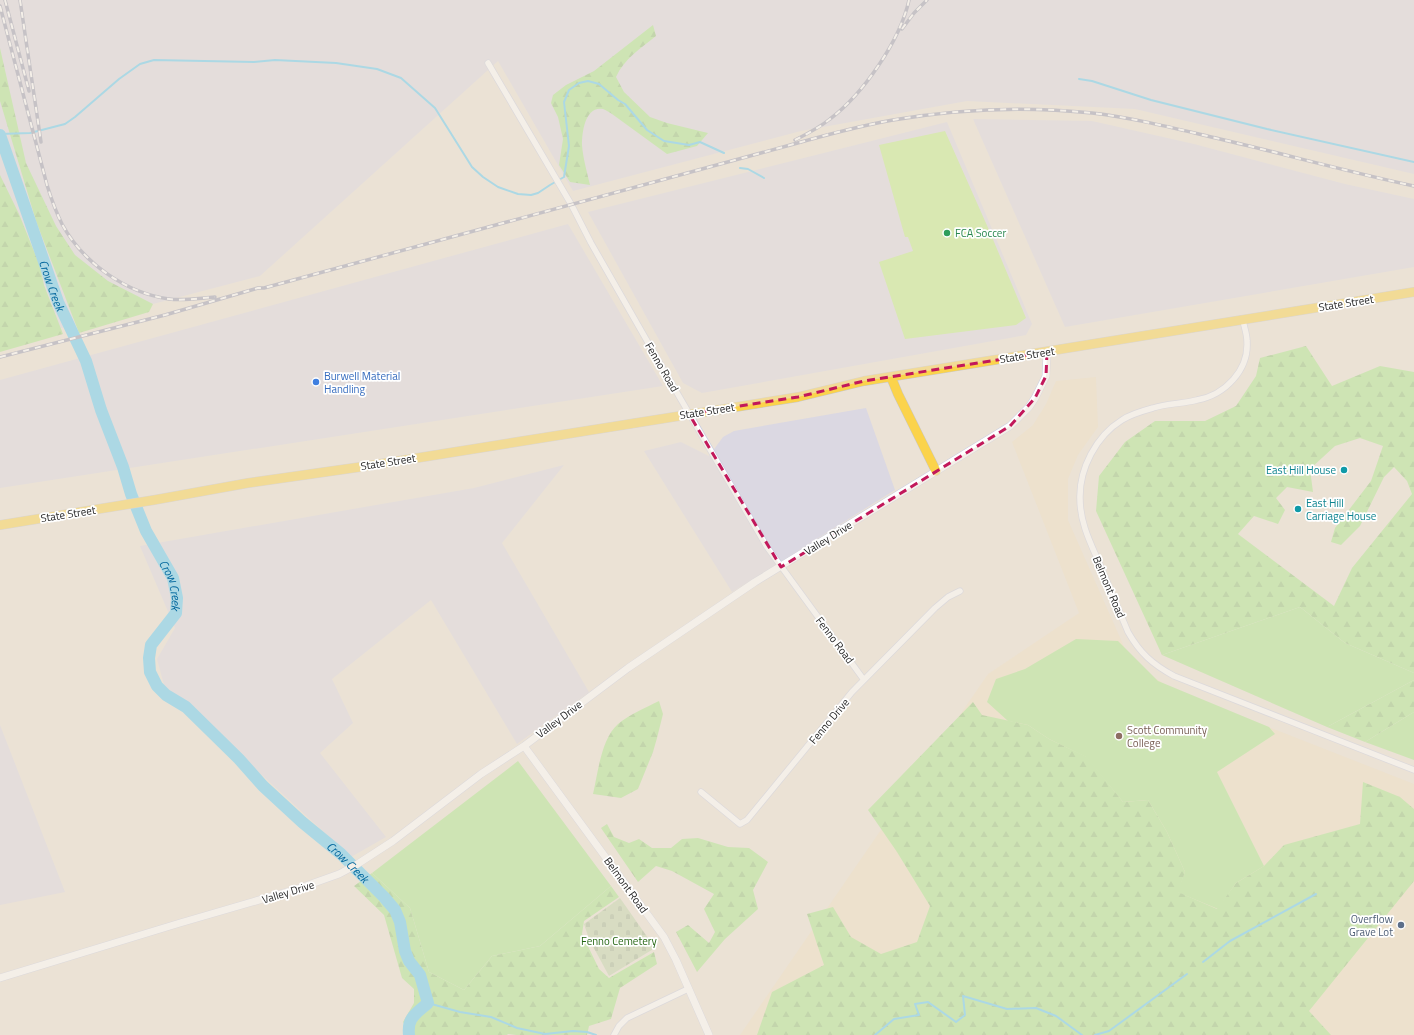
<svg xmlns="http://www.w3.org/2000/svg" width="1414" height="1035" font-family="'Titillium Web',sans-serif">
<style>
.industrial{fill:#dbd8e2}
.education{fill:#efe1c3}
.grass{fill:#abe78d}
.forest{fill:url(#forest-firs);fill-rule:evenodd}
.cemetery{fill:url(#cemetery-stones)}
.pitch{fill:#c3ef87}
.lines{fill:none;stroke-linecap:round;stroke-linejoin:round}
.stream{stroke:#5fcdf7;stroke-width:2}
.river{stroke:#5fcdf7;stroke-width:12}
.minor-casing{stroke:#cbcfe1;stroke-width:7}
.tertiary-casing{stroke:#cbcfe1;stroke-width:8}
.primary-casing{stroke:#c7c7c7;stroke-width:10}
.minor{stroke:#fff;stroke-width:5.5}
.tertiary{stroke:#fff;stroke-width:7}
.primary{stroke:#fbd34b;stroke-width:9}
.rail-casing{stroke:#999cb3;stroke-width:3.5}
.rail{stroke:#fff;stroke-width:2;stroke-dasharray:6;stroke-linecap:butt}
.marked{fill:none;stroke:#c2185b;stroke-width:3;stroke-dasharray:8 5;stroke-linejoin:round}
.leisure-dot{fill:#2e9e5b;stroke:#fff;stroke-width:1.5}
.shop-dot{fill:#3f7fe0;stroke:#fff;stroke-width:1.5}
.culture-dot{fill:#0f9aa8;stroke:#fff;stroke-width:1.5}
.education-dot{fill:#8d6e63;stroke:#fff;stroke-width:1.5}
.service-dot{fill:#5c6f8a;stroke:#fff;stroke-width:1.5}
.labels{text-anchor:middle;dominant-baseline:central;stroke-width:3.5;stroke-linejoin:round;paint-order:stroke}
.leisure-label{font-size:11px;fill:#27864d;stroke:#fff;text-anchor:start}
.street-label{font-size:11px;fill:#262626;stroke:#fff}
.shop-label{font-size:11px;fill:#366cbe;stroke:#fff;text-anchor:start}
.culture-label{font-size:11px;fill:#0d838f;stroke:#fff;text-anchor:end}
.education-label{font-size:11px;fill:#785e54;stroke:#fff;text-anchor:start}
.service-label{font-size:11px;fill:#4e5e75;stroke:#fff;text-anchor:end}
.park-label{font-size:11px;fill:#246613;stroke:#fff}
.water-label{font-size:12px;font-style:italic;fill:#03679d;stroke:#fff}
</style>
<defs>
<pattern id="forest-firs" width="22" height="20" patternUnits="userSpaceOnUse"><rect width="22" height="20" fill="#abe78d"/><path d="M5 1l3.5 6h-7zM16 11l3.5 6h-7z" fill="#93c67a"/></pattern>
<pattern id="cemetery-stones" width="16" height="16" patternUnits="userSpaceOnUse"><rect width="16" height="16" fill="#c0d6ac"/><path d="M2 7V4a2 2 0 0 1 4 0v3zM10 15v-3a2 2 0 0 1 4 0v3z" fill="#a5b894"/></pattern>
</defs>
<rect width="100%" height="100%" fill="#ebe2d6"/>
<path class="industrial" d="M0 0H1414V174L1135 109 967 101 801 131 573 191 498 61 260 276 46 332 0 252Z
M973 119 1092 121 1194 144 1345 184 1414 199V267L1065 327Z
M947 122 1032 324 1026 335 702 393 683 383 588 212Z
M568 224 663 386 0 488V380Z
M866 408 895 490 732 592 644 451 681 442 709 456 723 437 734 431Z
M564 465 502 543 589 692 517 744 431 600 332 679 353 723 320 753 386 837 351 857 164 685 157 659 175 628 140 546 474 488Z
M0 725 65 892 0 905Z"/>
<path class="education" d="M1096 377 1098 427 1078 455 1068 479V520L1126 651 1146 672 1172 689 1414 784V1035H740L988 674 1079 613 1012 442 1033 425 1046 404 1056 381Z"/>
<path class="grass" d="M1300 607 1345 643 1414 673V680L1327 727 1162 655Z
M1076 639 1118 641 1158 681 1269 727 1275 734 1217 772 1264 866 1236 883 1218 909 1177 892 1185 872 1167 832 1148 800 1123 802 1086 757 1049 739 1028 725 1008 721 987 702 996 679 1025 669Z
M1414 712V760L1365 742Z
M518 761 611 886 540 946 492 956 464 990 429 972 410 908 372 873Z"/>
<path class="forest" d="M653 25 656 36C641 48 624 59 616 77L624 92 650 117 667 123 708 133 697 146 667 154 612 114C609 112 606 110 603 109 585 106 582 132 582 145 583 158 587 172 590 185L570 182 559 165 563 139 558 117 551 103 553 95 566 85 594 71Z
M0 48 26 163 56 226 75 255 108 281 153 304 149 312 79 333 36 221 0 101Z
M0 175 19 214 40 266 44 285 63 334 0 352Z
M1306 346 1332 386 1380 366 1414 372V673L1345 643 1300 607 1162 655 1096 511 1099 476 1125 442 1155 421H1205L1236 406 1256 376 1260 358ZM1360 438 1383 446 1371 481 1335 528 1331 542 1341 545 1360 526 1384 477 1394 467 1407 481 1412 494 1352 568 1334 606 1238 534 1254 516 1278 524 1285 510 1276 498 1287 487 1313 492 1310 469 1335 446Z
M1414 680V712L1365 742 1327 727Z
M659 701 663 714 657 738 653 752 638 789 621 798 593 794C598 773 601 739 618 724 630 714 645 708 659 701Z
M973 702 982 715 1028 725 1049 739 1087 757 1123 802 1148 800 1167 832 1185 872 1178 892 1217 909 1236 883 1264 866 1284 845 1360 824 1363 782 1400 797 1414 809V881L1309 1011 1331 1035H757L772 992 824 965 807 914 833 907 851 937 881 954 917 942 930 906 897 852 868 810Z
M607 824 614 837 629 843 639 839 652 848H671L682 839 698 838 728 847 749 848 768 862 753 890 758 909 725 939 697 972 676 932 688 925 709 943 715 932 704 909 714 894 672 871 656 866 638 882 601 828Z
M372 873 410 908 429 972 464 990 492 956 540 946 611 886 619 897 584 921 582 934 599 969 609 978 654 952 657 964 620 988 611 1019 589 1026 587 1035H516L508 1034 507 1035H412L403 1022 414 1003V989L402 978 384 915 354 886Z"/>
<path class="cemetery" d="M620 898 655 948 609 976 589 939 584 924Z"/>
<path class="pitch" d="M945 131 989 230 1026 318 1016 325 905 339 879 262 913 251 908 237H905L879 145Z"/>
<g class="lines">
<path class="stream" d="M1079 79 1092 81 1151 100 1267 129 1414 162
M0 134 30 133 65 124 75 117 119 79 140 64 154 60 254 62 275 60 336 63 377 69 401 78 435 108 472 167 483 177 498 187 518 194 531 195 538 193 550 185 564 177 569 146 564 102 569 90 579 83 588 81 599 84 618 100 625 104 647 130 664 141 689 145 700 142 724 153
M740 168 748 169 764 178
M1203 962 1230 941 1316 894
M428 1003 460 1012 491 1017 517 1028 545 1034 573 1031 587 1032 596 1035
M875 1035 894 1019 919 1015 915 1004 928 1002 956 1022 965 1015 963 996 1007 1009 1036 1008 1056 1016 1082 1035
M1095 1035 1109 1031 1187 974"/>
<path class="river" id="s1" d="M0 135 58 302 86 361 101 410 123 467 131 494 146 531 173 578 177 598 176 613 151 645 149 658 150 672 157 686 166 695 186 707 239 759 263 786 302 822 341 854 384 897 395 910 400 922 405 951 409 961 420 975 428 1003C416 1014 407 1017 409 1035"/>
<defs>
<path id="minor" d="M488 63 571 204 591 243 662 367 767 547 864 680
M1243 320C1244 327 1247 334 1247 341 1249 370 1225 395 1197 400 1183 404 1167 403 1153 408 1142 411 1131 414 1122 420 1096 436 1079 469 1080 499 1080 523 1091 544 1100 565 1109 587 1119 610 1128 632 1140 653 1152 664 1174 676L1414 770
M701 792 740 824 747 820 852 692 935 608 948 597 960 591
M614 1035 619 1026 627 1018 688 989"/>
<path id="tertiary" d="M524 746 664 937 676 960 709 1035
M0 978 180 923 297 889 339 874 356 865 393 841 481 774 524 746 628 668 755 582 1010 426 1029 407 1035 398 1046 376 1047 352"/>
<path id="primary" d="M891 377 898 394 936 471
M0 525 154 500 248 483 367 466 798 397 864 381 1414 292"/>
</defs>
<use href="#minor" class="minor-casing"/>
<use href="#tertiary" class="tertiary-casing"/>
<use href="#primary" class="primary-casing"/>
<use href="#minor" class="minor"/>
<use href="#tertiary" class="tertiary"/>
<use href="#primary" class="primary"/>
<defs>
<path id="rail" d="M5 0 29 91
M20 0 41 142
M0 6 47 185C51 198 56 212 62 224 83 263 126 293 169 299 184 301 200 298 215 297
M902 29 914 13 927 0
M795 140C807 134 819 128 830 119 863 94 900 41 909 0
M0 357 165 315 258 288H264L794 144C826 135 859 126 893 120 958 109 1026 106 1092 113 1135 118 1177 129 1220 139 1284 154 1349 172 1414 186"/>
</defs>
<use href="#rail" class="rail-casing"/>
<use href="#rail" class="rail"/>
</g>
<path d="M0 0H1414V1035H0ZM1047 352 1046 376 1035 398 1010 426 781 567 689 414 798 397 864 381Z" fill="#ebe2d6" fill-opacity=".55" fill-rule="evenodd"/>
<path class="marked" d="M1047 352 1046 376 1035 398 1010 426 781 567 689 414 798 397 864 381Z"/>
<circle class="leisure-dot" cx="947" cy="233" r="4"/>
<circle class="shop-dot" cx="316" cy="382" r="4"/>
<g class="culture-dot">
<circle cx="1344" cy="470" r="4"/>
<circle cx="1298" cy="509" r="4"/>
</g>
<circle class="education-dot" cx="1119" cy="736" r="4"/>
<circle class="service-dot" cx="1401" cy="925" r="4"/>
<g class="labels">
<g class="leisure-label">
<text x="955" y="233">FCA Soccer</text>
</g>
<g class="street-label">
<text transform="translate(1346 303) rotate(-9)">State Street</text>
<text transform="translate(1027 355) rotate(-9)">State Street</text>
<text transform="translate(662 367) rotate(60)">Fenno Road</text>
<text transform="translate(707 411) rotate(-9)">State Street</text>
<text transform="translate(388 462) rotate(-9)">State Street</text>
<text transform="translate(68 514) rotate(-9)">State Street</text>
<text transform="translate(828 538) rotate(-32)">Valley Drive</text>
<text transform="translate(1109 587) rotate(67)">Belmont Road</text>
<text transform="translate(835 640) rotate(53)">Fenno Road</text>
<text transform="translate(559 719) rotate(-37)">Valley Drive</text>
<text transform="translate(829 721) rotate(-50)">Fenno Drive</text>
<text transform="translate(626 885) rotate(54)">Belmont Road</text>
<text transform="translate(288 892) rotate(-17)">Valley Drive</text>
</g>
<g class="shop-label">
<text x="324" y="376">Burwell Material<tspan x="324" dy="13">Handling</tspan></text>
</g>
<g class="culture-label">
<text x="1336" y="470">East Hill House</text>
<text x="1306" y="503" text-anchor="start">East Hill<tspan x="1306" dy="13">Carriage House</tspan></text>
</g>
<g class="education-label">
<text x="1127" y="730">Scott Community<tspan x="1127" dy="13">College</tspan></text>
</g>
<g class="service-label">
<text x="1393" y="919">Overflow<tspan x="1393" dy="13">Grave Lot</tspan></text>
</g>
<g class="park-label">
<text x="619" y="941">Fenno Cemetery</text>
</g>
<g class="water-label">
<text stroke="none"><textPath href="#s1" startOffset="159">Crow Creek</textPath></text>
<text stroke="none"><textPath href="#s1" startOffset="483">Crow Creek</textPath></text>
<text stroke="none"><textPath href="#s1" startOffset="856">Crow Creek</textPath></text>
</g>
</g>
</svg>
